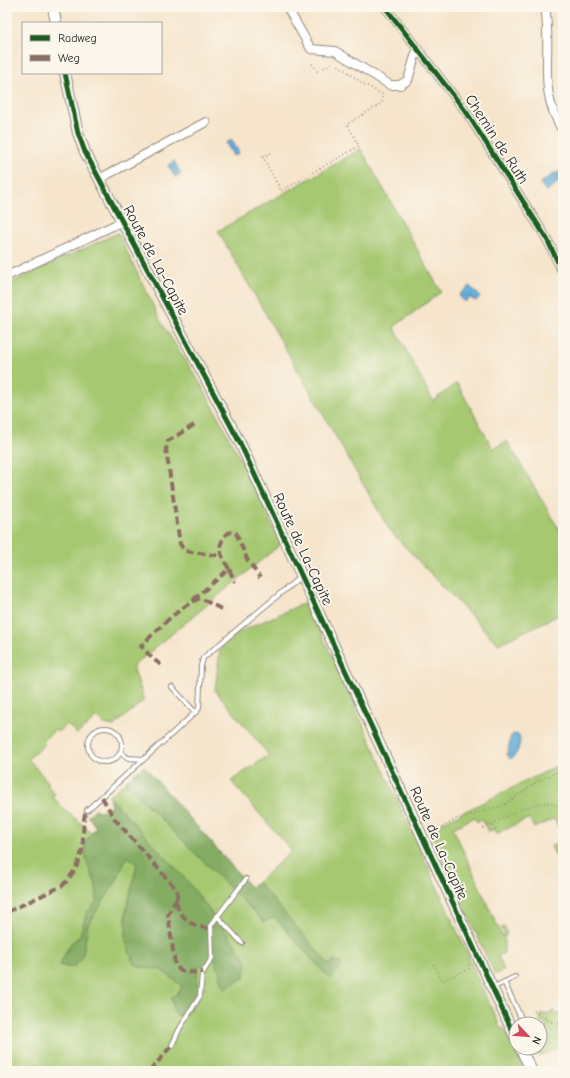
<svg xmlns="http://www.w3.org/2000/svg" width="570" height="1078" font-family="'Comic Neue',sans-serif">
<style>
.green{fill:#a5c871;stroke:#687a4e}
.forest{fill:#84ac63;stroke:#586c47}
.water{fill:#5eaad7;stroke:#446a81}
.lines{fill:none;stroke-linecap:round;stroke-linejoin:round}
.service-casing{stroke:#90887b;stroke-width:6}
.minor-casing{stroke:#90887b;stroke-width:10}
.tertiary-casing{stroke:#90887b;stroke-width:12}
.path{stroke:#90887b;stroke-width:1.5;stroke-dasharray:1 3;stroke-linecap:butt}
.service{stroke:#fff;stroke-width:4}
.minor{stroke:#fff;stroke-width:8}
.tertiary{stroke:#fff;stroke-width:10}
.quiet{stroke:#8d6e63;stroke-width:4;stroke-dasharray:8 4;stroke-linecap:butt}
.cycleway-casing{stroke:#fbf7ec;stroke-width:8}
.cycleway{stroke:#1b5e20;stroke-width:5}
.labels{text-anchor:middle;dominant-baseline:central;stroke-width:4;stroke-linejoin:round;paint-order:stroke}
.street-label{font-size:15px;fill:#2b2b2b;stroke:#fbf7ec}
</style>
<rect width="100%" height="100%" fill="#fbf7ec"/>
<filter id="ink" filterUnits="userSpaceOnUse"><feTurbulence type="fractalNoise" baseFrequency=".025" numOctaves="2"/><feDisplacementMap in="SourceGraphic" scale="8" xChannelSelector="R" yChannelSelector="G"/><feConvolveMatrix kernelMatrix="1 2 1 2 8 2 1 2 1" color-interpolation-filters="sRGB"/></filter>
<filter id="wash" filterUnits="userSpaceOnUse"><feTurbulence type="fractalNoise" baseFrequency=".012" numOctaves="4" result="noise"/><feDisplacementMap in="SourceGraphic" scale="16" xChannelSelector="R" yChannelSelector="G"/><feGaussianBlur stdDeviation="0.9" result="paint"/><feColorMatrix in="noise" values="0 0 0 0 0 0 0 0 0 0 0 0 0 0 0 0 0 1.4 0 .05"/><feComposite in="paint" operator="in"/></filter>
<g filter="url(#wash)">
<rect width="100%" height="100%" fill="#f6e4cb"/>
<path class="green" d="M361 149 441 292 394 327 433 401 457 383 493 449 507 441 563 536V613L498 644 390 531 218 231Z
M118 233 161 322 205 391 251 480 281 544 133 666 144 700 114 726 104 724 97 717 77 734 67 724 58 732 55 730 42 741 45 744 28 759 49 783 47 785 55 794 52 796 64 809 92 833 96 827 88 816 95 809 100 812 111 807 109 796 144 766 251 888 292 851 231 781 269 755 215 690 220 649 239 632 307 602 475 970 474 971 501 1029 504 1028 525 1071H7V284Z
M563 763V856L557 859 551 846 563 839 556 821 553 819 534 828 529 818 496 834 493 829 488 832 482 819 477 822 475 817 453 828 502 936 505 935 501 928 504 927 507 932 504 940V953L498 956 504 970 495 975 429 829Z
M555 1010 556 1015 563 1012V1045L541 1056 534 1054 533 1048H540V1033L547 1029 543 1021 540 1022V1017L542 1014H548Z"/>
<path class="forest" d="M144 766 251 888 258 882 330 966 333 960 339 962 341 968 330 979 274 917 264 922 124 782Z
M109 796 188 882 246 959 247 966 244 978 224 988 215 959 197 968C198 990 200 1001 182 1017L175 1014 171 998 181 990V985L160 969 140 967 133 962 126 941V912L137 864 127 856 116 882 88 924 82 958 74 967H66L59 965 71 943 80 936 86 914 97 901 96 884 86 860 85 849V843L96 827 88 816 95 809 100 812 111 807Z"/>
<path class="water" d="M232 140 239 153 233 156 226 143Z
M174 161 181 174 175 177 168 165Z
M559 172 563 179 546 191 540 183 555 173Z
M470 286 480 296 476 301 470 298 464 302 459 295Z
M513 734 519 735C522 742 517 757 510 759L507 754C510 748 508 738 513 734Z"/>
</g>
<g filter="url(#ink)">
<g class="lines">
<defs>
<path id="service" d="M172 687 195 712
M88 745a17 17 0 1 1 34 0a17 17 0 1 1-34 0Z
M120 752 128 758 144 759 197 711 199 708 201 666 203 658 300 577
M87 810 144 759
M217 916 242 943
M504 982 524 1024
M492 988 515 977
M172 1045 180 1028 200 996 202 974 212 958 211 925 246 879"/>
<path id="minor" d="M287 7 311 49 335 51 390 85H400L408 80 417 49
M385 7 467 113 547 239 563 273
M545 7C553 52 536 89 563 131
M99 179 206 122
M7 276 123 221"/>
<path id="tertiary" d="M53 7 56 23
M65 73 78 133 85 152 240 443 516 1039
M520 1048 532 1071"/>
</defs>
<use href="#service" class="service-casing"/>
<use href="#minor" class="minor-casing"/>
<use href="#tertiary" class="tertiary-casing"/>
<path class="path" d="M312 64 317 71 334 62
M271 153 263 157 281 191 359 146 347 124 382 103V94L362 83 337 64
M492 824C510 815 548 790 563 811
M483 828 492 824 497 833
M432 834 456 819 470 816 485 810 503 806 539 780 563 770
M434 964 442 981 469 969V961
M534 1011 550 1021 563 1024"/>
<use href="#service" class="service"/>
<use href="#minor" class="minor"/>
<use href="#tertiary" class="tertiary"/>
<path class="quiet" d="M194 425 168 441 166 449 180 544 185 551 222 556
M229 569C224 559 216 550 223 539 225 535 228 532 233 532L236 533 247 559 260 578
M193 600 229 569 235 582
M161 665 153 659 141 646C156 631 180 606 200 598L223 610
M102 797 114 818 176 889C179 895 175 902 178 908 182 919 199 931 210 927
M177 899 172 906 168 915 175 964C180 975 193 972 203 972
M7 912 62 886C76 872 83 857 83 838 84 827 82 819 87 810
M150 1071 172 1045"/>
<defs>
<path id="cycleway" d="M385 7 467 113 547 239 563 273
M65 73 78 133 85 152 240 443 516 1039"/>
</defs>
<use href="#cycleway" class="cycleway-casing"/>
<use href="#cycleway" class="cycleway"/>
</g>
</g>
<g class="labels">
<g class="street-label">
<text transform="translate(497 139) rotate(57)">Chemin de Ruth</text>
<text transform="translate(156 260) rotate(62)">Route de La-Capite</text>
<text transform="translate(303 549) rotate(65)">Route de La-Capite</text>
<text transform="translate(439 843) rotate(66)">Route de La-Capite</text>
</g>
</g>
<rect width="570" height="1078" fill="none" stroke="#fbf7ec" stroke-width="24"/>
<rect x="22" y="22" width="140" height="52" fill="#fbf7ec" stroke="#a8a59f"/>
<rect x="30" y="35" width="20" height="6" fill="#1b5e20" stroke="#a8a59f"/>
<text x="58" y="42" font-size="12" fill="#2b2b2b">Radweg</text>
<rect x="30" y="55" width="20" height="6" fill="#8d6e63" stroke="#a8a59f"/>
<text x="58" y="62" font-size="12" fill="#2b2b2b">Weg</text>
<g transform="translate(528 1036) rotate(116)"><circle r="19" fill="#fbf7ec" stroke="#a8a59f"/>
<path d="M0-3L7 15L0 10L-7 15Z" fill="#d1495b"/>
<text y="-6" font-size="11" font-weight="bold" text-anchor="middle" fill="#2b2b2b">N</text>
</g>
</svg>
